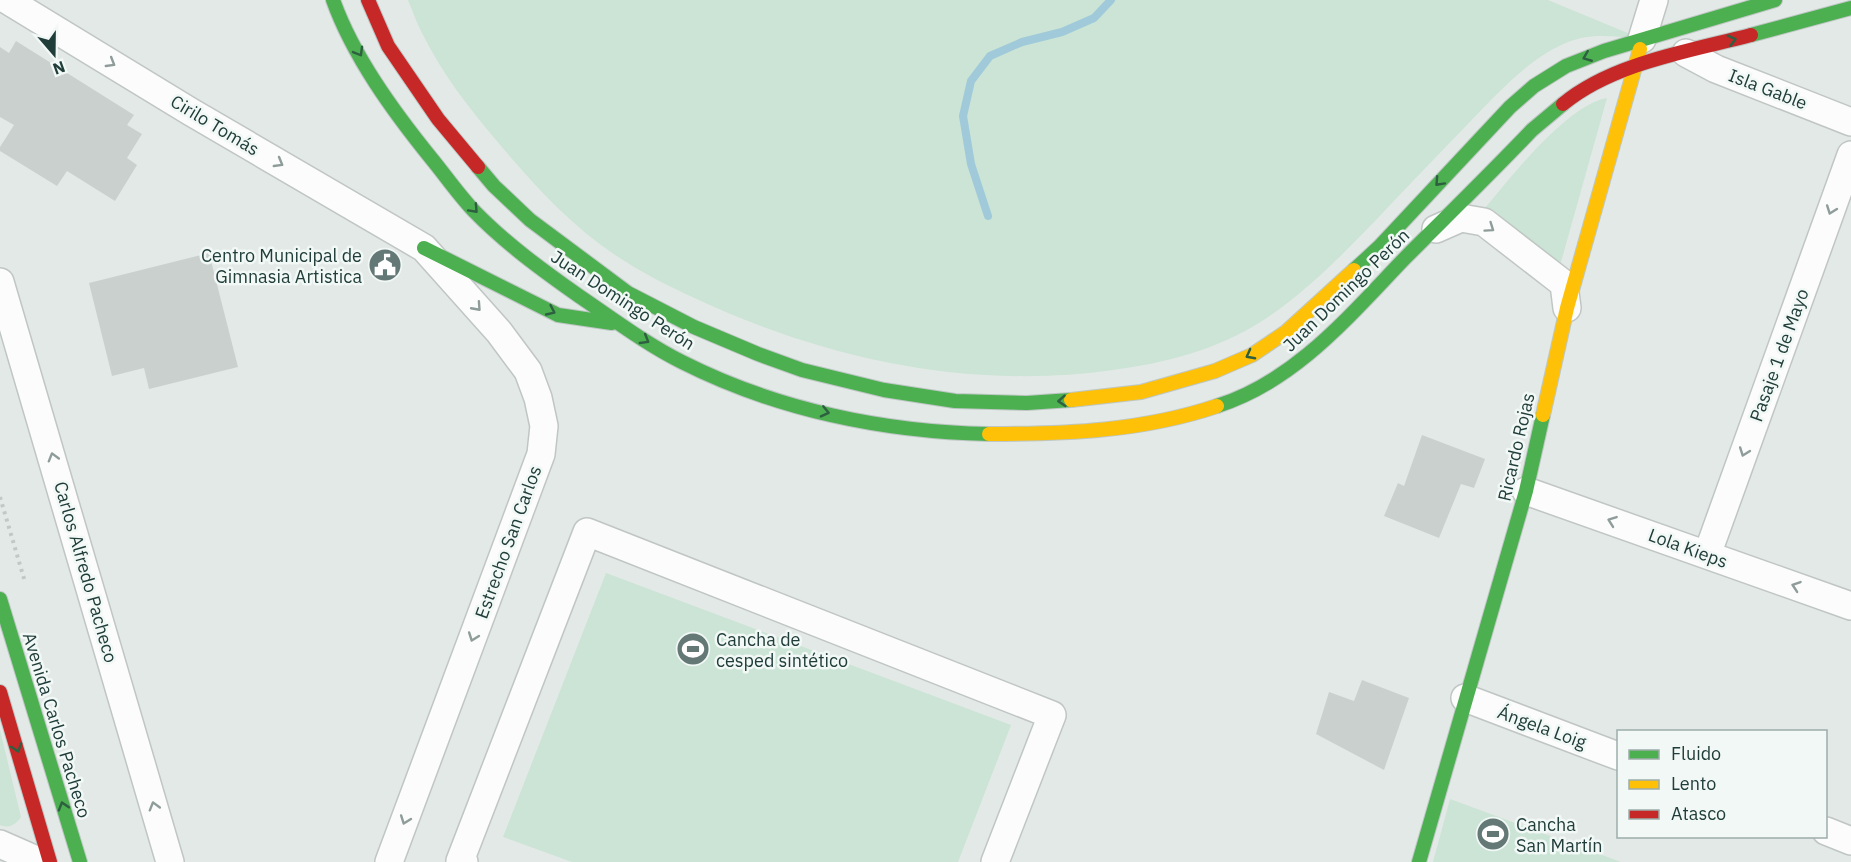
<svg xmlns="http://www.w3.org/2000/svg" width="1851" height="862" font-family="'IBM Plex Sans',sans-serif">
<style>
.green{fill:#cbe4d5}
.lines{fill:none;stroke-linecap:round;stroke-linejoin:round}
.stream{stroke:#a0cada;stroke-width:8}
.building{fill:#cad0ce}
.street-casing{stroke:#c0c6c4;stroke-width:30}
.fast-casing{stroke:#bec7c4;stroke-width:16}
.slow-casing{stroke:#bec7c4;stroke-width:16}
.jam-casing{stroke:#bec7c4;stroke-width:16}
.path{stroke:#c0c9c7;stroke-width:4;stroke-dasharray:3 4.5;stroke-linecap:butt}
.street{stroke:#fbfcfb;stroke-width:27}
.fast{stroke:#4caf50;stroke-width:14}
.slow{stroke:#ffc107;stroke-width:14}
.jam{stroke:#c62828;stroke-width:14}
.oneway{stroke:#2d5f40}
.oneway2{stroke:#8e9c9a}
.labels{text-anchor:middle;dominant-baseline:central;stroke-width:5;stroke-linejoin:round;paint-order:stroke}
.street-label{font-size:18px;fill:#203d39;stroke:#f1f8f6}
.poi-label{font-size:18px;fill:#203d39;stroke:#f1f8f6;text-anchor:start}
</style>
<rect width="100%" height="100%" fill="#e3e9e7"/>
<path class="green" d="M408 0H1548L1642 39C1616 37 1594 32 1568 42 1528 58 1493 98 1464 128 1434 159 1404 190 1375 221 1340 257 1305 293 1262 321 1216 350 1166 363 1113 370 973 390 829 360 701 301 672 288 642 273 615 255 569 224 531 182 496 140 468 107 442 73 423 35 417 24 413 12 408 0Z
M1607 98 1559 269 1485 208C1511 177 1567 105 1607 98Z
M606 573 1011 725 958 862H572L503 837Z
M0 730 21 817C16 824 10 829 0 825Z
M1450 799 1621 862H1433Z"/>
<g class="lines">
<path class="stream" d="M988 216 971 164 963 116 971 81 990 56 1022 42 1062 32 1094 18 1111 0"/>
</g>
<path class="building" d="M16 41 134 115 127 125 142 134 127 158 137 165 115 201 67 171 57 186 0 151V147L14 125 0 117V47L9 53Z
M209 253 238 367 149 389 144 368 112 376 89 283Z
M1422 435 1485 459 1474 488 1461 484 1439 538 1384 516 1398 483 1404 486Z
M1362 680 1409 698 1384 770 1316 734 1329 692 1354 701Z"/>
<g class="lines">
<defs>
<path id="street" d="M7 0 191 112 424 248 499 332 528 371 538 398 544 426 541 454 389 862
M1642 39 1654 0
M1686 53 1716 69 1851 122
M1436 229 1461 218 1484 222 1564 284 1567 308
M0 282 170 862
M1526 491 1851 606
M1707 555 1851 155
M1465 698 1618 756
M1826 831 1851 841
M0 844 41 862
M464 862 460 861 587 532 1052 715 995 862"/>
<path id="fast" d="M333 0C353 56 393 111 431 158 445 175 458 194 474 211 505 243 542 270 579 296 613 319 646 344 682 362 777 410 884 432 989 434
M1751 35 1851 8
M478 167 494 186 530 220 628 293 694 327 758 354 802 370 884 390 955 401 1027 403 1071 400
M424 248 558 315 612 323
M1354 270 1379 247 1510 107 1534 86 1566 66 1604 51 1775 0
M1217 406C1296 381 1350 315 1406 257 1448 215 1491 173 1532 130L1563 104
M0 599 80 862
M1419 862 1526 491 1543 415"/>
<path id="slow" d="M1071 400 1141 392 1215 371 1252 355 1286 332 1354 270
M1543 415 1567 308 1640 49
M989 434C1067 434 1143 431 1217 406"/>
<path id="jam" d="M368 0 388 46 438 119 478 167
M1563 104C1612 63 1690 51 1751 35
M0 692 50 862"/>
</defs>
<use href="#street" class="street-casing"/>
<use href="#fast" class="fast-casing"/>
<use href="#slow" class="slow-casing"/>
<use href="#jam" class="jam-casing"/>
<path class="path" d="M0 497 25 582"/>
<use href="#street" class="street"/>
<use href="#fast" class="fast"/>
<use href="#slow" class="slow"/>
<use href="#jam" class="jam"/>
</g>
<defs><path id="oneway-chevron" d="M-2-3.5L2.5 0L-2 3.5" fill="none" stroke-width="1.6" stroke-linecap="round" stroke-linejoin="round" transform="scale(1.5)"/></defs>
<g class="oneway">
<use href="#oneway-chevron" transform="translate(1732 40) rotate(-15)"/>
<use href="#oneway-chevron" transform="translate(359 52) rotate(60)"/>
<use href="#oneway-chevron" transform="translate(1587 57) rotate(158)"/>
<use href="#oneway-chevron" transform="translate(1439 182) rotate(133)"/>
<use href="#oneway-chevron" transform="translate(474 209) rotate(47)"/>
<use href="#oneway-chevron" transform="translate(551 311) rotate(25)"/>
<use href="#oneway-chevron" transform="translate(645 340) rotate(31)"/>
<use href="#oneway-chevron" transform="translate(1250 355) rotate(152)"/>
<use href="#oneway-chevron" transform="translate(1062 401) rotate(176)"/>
<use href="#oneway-chevron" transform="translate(825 412) rotate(13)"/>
<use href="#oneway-chevron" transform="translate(17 748) rotate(73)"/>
<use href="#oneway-chevron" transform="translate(63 806) rotate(-107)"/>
</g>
<g class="oneway2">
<use href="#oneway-chevron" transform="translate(111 63) rotate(31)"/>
<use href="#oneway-chevron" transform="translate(279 163) rotate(30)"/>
<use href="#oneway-chevron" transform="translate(1831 210) rotate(110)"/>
<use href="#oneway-chevron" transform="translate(1490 228) rotate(35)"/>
<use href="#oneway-chevron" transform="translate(477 307) rotate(48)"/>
<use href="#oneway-chevron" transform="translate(1744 452) rotate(110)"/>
<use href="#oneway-chevron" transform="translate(53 457) rotate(-106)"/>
<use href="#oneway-chevron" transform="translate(1612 521) rotate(-160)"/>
<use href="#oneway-chevron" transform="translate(1796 586) rotate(-161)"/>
<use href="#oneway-chevron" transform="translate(473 637) rotate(110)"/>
<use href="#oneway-chevron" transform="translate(154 806) rotate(-106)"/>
<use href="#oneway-chevron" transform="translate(405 820) rotate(110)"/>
</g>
<defs>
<symbol id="civic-disc" viewBox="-11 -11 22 22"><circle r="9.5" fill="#647976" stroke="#f1f8f6"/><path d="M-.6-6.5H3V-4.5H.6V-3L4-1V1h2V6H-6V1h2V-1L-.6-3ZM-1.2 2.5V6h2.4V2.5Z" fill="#fff"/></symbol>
<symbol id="stadium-disc" viewBox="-11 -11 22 22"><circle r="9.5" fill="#647976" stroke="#f1f8f6"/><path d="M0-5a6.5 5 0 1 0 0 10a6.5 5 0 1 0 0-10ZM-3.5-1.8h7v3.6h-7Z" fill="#fff"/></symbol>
</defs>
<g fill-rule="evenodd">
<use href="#civic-disc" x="366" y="246" width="38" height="38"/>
<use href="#stadium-disc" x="674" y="630" width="38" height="38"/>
<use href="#stadium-disc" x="1474" y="815" width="38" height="38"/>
</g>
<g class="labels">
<g class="street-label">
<text transform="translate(1768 89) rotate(21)">Isla Gable</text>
<text transform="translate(215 125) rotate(31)">Cirilo Tomás</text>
<text transform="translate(1346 290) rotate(-44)">Juan Domingo Perón</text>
<text transform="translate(623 300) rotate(33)">Juan Domingo Perón</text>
<text transform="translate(1779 355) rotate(-70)">Pasaje 1 de Mayo</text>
<text transform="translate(1516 447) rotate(-77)">Ricardo Rojas</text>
<text transform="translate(508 542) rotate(-70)">Estrecho San Carlos</text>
<text transform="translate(1688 548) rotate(20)">Lola Kieps</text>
<text transform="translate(86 572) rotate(74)">Carlos Alfredo Pacheco</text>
<text transform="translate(57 725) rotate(73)">Avenida Carlos Pacheco</text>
<text transform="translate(1542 727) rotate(20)">Ángela Loig</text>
</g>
<g class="poi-label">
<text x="362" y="255" text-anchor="end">Centro Municipal de<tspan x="362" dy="21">Gimnasia Artistica</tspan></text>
<text x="716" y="639">Cancha de<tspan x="716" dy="21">cesped sintético</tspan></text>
<text x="1516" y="824">Cancha<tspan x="1516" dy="21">San Martín</tspan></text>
</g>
</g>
<rect x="1617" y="730" width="210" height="108" fill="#f1f8f6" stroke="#9dadaa" stroke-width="1.5"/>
<rect x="1629" y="750" width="30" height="9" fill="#4caf50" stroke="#9dadaa" stroke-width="1.5"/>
<text x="1671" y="760" font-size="18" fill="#203d39">Fluido</text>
<rect x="1629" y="780" width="30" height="9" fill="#ffc107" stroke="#9dadaa" stroke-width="1.5"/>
<text x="1671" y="790" font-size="18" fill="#203d39">Lento</text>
<rect x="1629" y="810" width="30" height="9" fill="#c62828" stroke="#9dadaa" stroke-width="1.5"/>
<text x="1671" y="820" font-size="18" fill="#203d39">Atasco</text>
<g transform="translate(54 54) rotate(160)" stroke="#f1f8f6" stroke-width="4.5" paint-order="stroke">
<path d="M0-4.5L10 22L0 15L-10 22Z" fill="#203d39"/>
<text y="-9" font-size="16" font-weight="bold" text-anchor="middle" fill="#203d39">N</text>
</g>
</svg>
